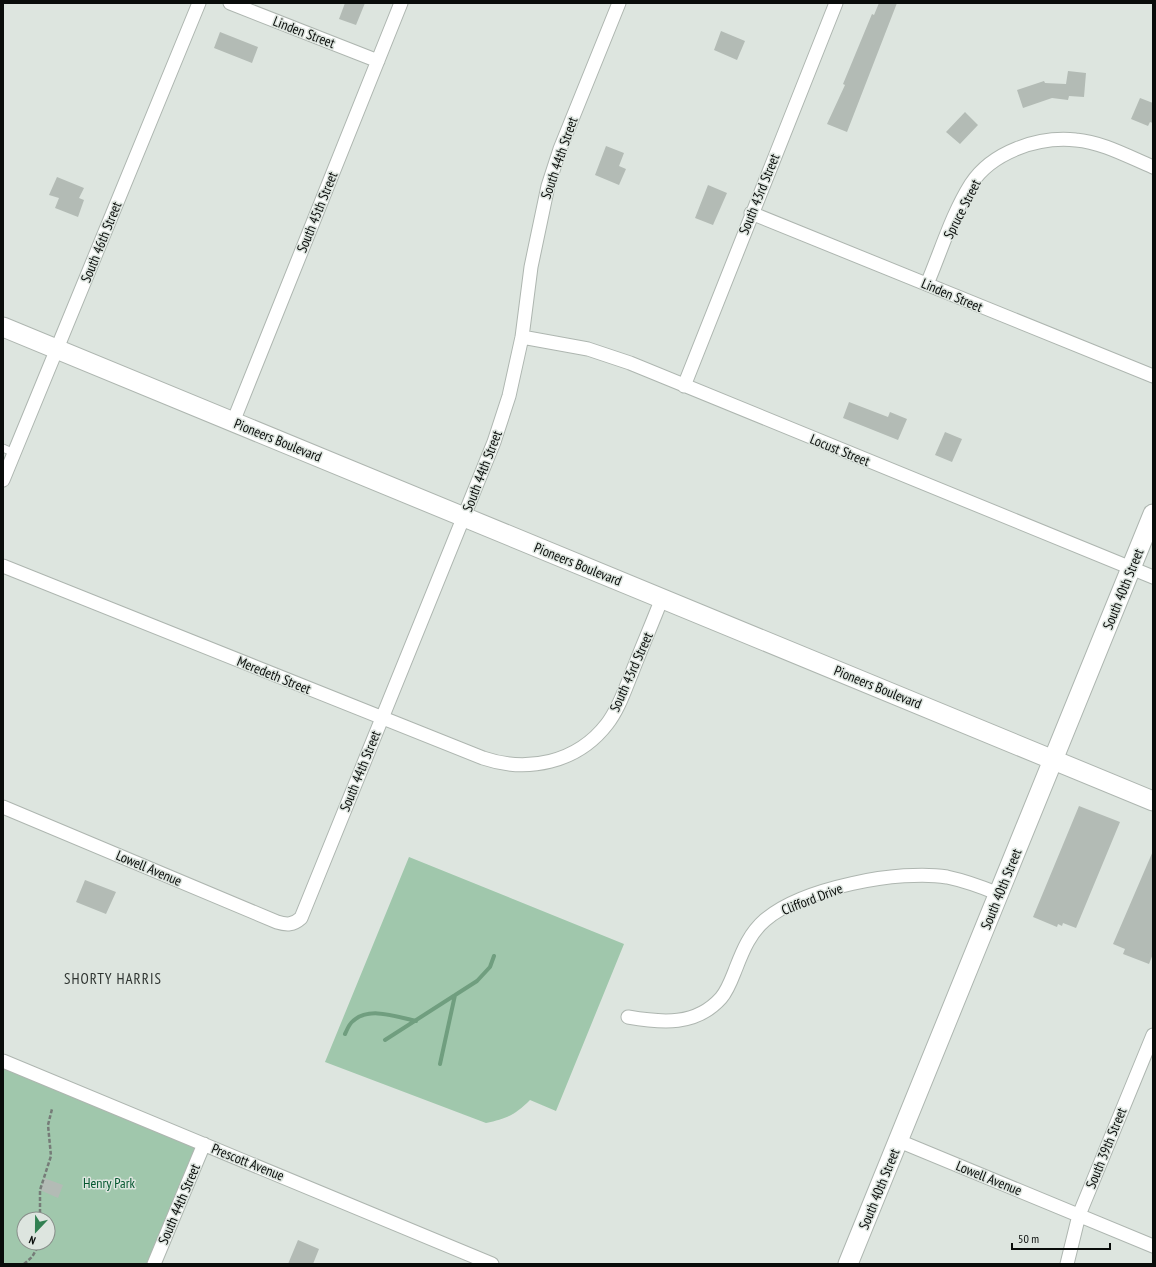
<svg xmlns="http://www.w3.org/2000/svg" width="1156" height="1267" font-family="'PT Sans Narrow',sans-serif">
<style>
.green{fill:#a0c7ac;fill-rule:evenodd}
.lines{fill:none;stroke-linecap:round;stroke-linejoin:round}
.stream{stroke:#709e7f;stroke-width:4}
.building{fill:#b3bbb5}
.lane-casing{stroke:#aeb6b0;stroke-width:9}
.street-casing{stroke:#aeb6b0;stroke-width:15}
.secondary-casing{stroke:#aeb6b0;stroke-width:21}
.path{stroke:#767c78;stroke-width:2.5;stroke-dasharray:4 2;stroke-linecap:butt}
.lane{stroke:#fff;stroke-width:7}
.street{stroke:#fff;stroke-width:13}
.secondary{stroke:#fff;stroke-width:19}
.labels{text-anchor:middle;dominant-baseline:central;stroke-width:3;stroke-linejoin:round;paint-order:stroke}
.street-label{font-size:14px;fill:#090c0a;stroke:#dde5df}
.park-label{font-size:14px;fill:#03562e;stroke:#dde5df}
.neighbourhood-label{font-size:15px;letter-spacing:1px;fill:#2d332f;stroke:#dde5df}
</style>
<rect width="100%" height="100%" fill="#dde5df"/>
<path class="green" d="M409 857 624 944 556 1111 530 1100C515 1115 506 1119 486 1123L325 1062Z
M3 1061 204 1144 154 1264H3ZM24 1219H48V1243H24Z"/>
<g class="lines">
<path class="stream" d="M345 1034C347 1030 349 1024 353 1021 369 1006 397 1017 416 1021
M385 1040 477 981 490 967 494 956
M440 1064 455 995"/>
</g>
<path class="building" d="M345 3H365L356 25 339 19Z
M879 3H897L847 132 827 124 845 85 843 84 872 14 874 15Z
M721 31 745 41 737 60 714 50Z
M220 32 258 47 252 63 214 48Z
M1068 71 1086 73 1084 97 1069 96 1068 100 1052 98 1023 108 1017 90 1044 81 1045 83 1066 84Z
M1140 98 1153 103V123L1150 122 1148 126 1131 119Z
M965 112 978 125 960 144 946 132Z
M606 146 624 153 619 166 626 169 619 185 595 175Z
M57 177 84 188 79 198 84 200 78 217 55 208 59 198 49 195Z
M708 185 727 193 713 225 695 218Z
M849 402 888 417 890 412 907 419 898 440 843 418Z
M945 432 962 439 952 462 935 455Z
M1079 806 1120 822 1076 928 1063 923 1062 926 1058 924 1057 927 1033 917Z
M1153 851V954L1149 964 1123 954 1125 949 1113 944Z
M85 880 116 892 106 914 76 902Z
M44 1178 63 1185 58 1198 40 1190Z
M298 1240 319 1249 313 1264H288Z"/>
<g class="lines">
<defs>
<path id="lane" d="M3 448 14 453"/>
<path id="street" d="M230 3 378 61
M751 213 1153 376
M927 284C941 251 952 214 971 184 992 152 1038 136 1076 140 1102 142 1129 157 1153 167
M522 337 588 349 630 363 1153 577
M684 386 836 3
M233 422 401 3
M3 480 199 3
M3 566 483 758C527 773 577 763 607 724 618 710 624 692 631 675 641 649 652 624 662 598
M3 807 277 922C287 925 293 925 301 918L494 442 509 396 522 337 531 267 548 186 560 149 619 3
M628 1017C662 1023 696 1026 721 998 728 990 732 978 736 968 743 950 750 933 765 920 802 888 900 869 947 877 966 881 982 887 999 894
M3 1061 492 1264
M899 1141 1153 1246
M154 1264 204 1144
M1067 1264 1079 1215 1153 1035"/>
<path id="secondary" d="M3 327 1153 801
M848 1264 1153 514"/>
</defs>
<use href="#lane" class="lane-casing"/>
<use href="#street" class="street-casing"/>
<use href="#secondary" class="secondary-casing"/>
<path class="path" d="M40 1219V1190L51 1156 48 1125 52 1109
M24 1264 32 1257 40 1243"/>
<use href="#lane" class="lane"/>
<use href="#street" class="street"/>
<use href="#secondary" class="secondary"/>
</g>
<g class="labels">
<g class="street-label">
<text transform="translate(304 32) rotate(21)">Linden Street</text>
<text transform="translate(559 158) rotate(-71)">South 44th Street</text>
<text transform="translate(759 194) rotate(-68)">South 43rd Street</text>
<text transform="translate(962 209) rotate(-63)">Spruce Street</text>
<text transform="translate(317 212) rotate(-68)">South 45th Street</text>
<text transform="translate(101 242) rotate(-68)">South 46th Street</text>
<text transform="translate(952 295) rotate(23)">Linden Street</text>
<text transform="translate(278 440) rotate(22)">Pioneers Boulevard</text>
<text transform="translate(840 450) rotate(22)">Locust Street</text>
<text transform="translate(482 471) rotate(-69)">South 44th Street</text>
<text transform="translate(578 564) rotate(22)">Pioneers Boulevard</text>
<text transform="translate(1123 589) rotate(-68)">South 40th Street</text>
<text transform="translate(631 672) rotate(-66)">South 43rd Street</text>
<text transform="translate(274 675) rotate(22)">Meredeth Street</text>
<text transform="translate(878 687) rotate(22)">Pioneers Boulevard</text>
<text transform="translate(360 771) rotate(-68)">South 44th Street</text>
<text transform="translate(149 868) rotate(23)">Lowell Avenue</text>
<text transform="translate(1001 889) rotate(-68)">South 40th Street</text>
<text transform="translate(812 899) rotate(-21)">Clifford Drive</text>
<text transform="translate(1106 1148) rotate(-68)">South 39th Street</text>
<text transform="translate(248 1162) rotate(22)">Prescott Avenue</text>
<text transform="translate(989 1178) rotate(22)">Lowell Avenue</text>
<text transform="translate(879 1189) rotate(-68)">South 40th Street</text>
<text transform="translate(179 1204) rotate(-67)">South 44th Street</text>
</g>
<g class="park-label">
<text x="109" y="1183">Henry Park</text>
</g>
<g class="neighbourhood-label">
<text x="113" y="978">SHORTY HARRIS</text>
</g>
</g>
<rect width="1156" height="1267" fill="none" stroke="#090c0a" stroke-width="8"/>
<g transform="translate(36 1231) rotate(202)"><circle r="19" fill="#dde5df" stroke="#888e8a"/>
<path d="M0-3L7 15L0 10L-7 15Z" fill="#318051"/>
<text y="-6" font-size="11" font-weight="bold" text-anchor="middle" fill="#090c0a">N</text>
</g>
<path d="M1012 1243v6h98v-6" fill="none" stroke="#090c0a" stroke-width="2"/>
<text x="1018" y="1243" font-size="12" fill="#090c0a" stroke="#dde5df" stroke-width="3" paint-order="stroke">50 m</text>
</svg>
